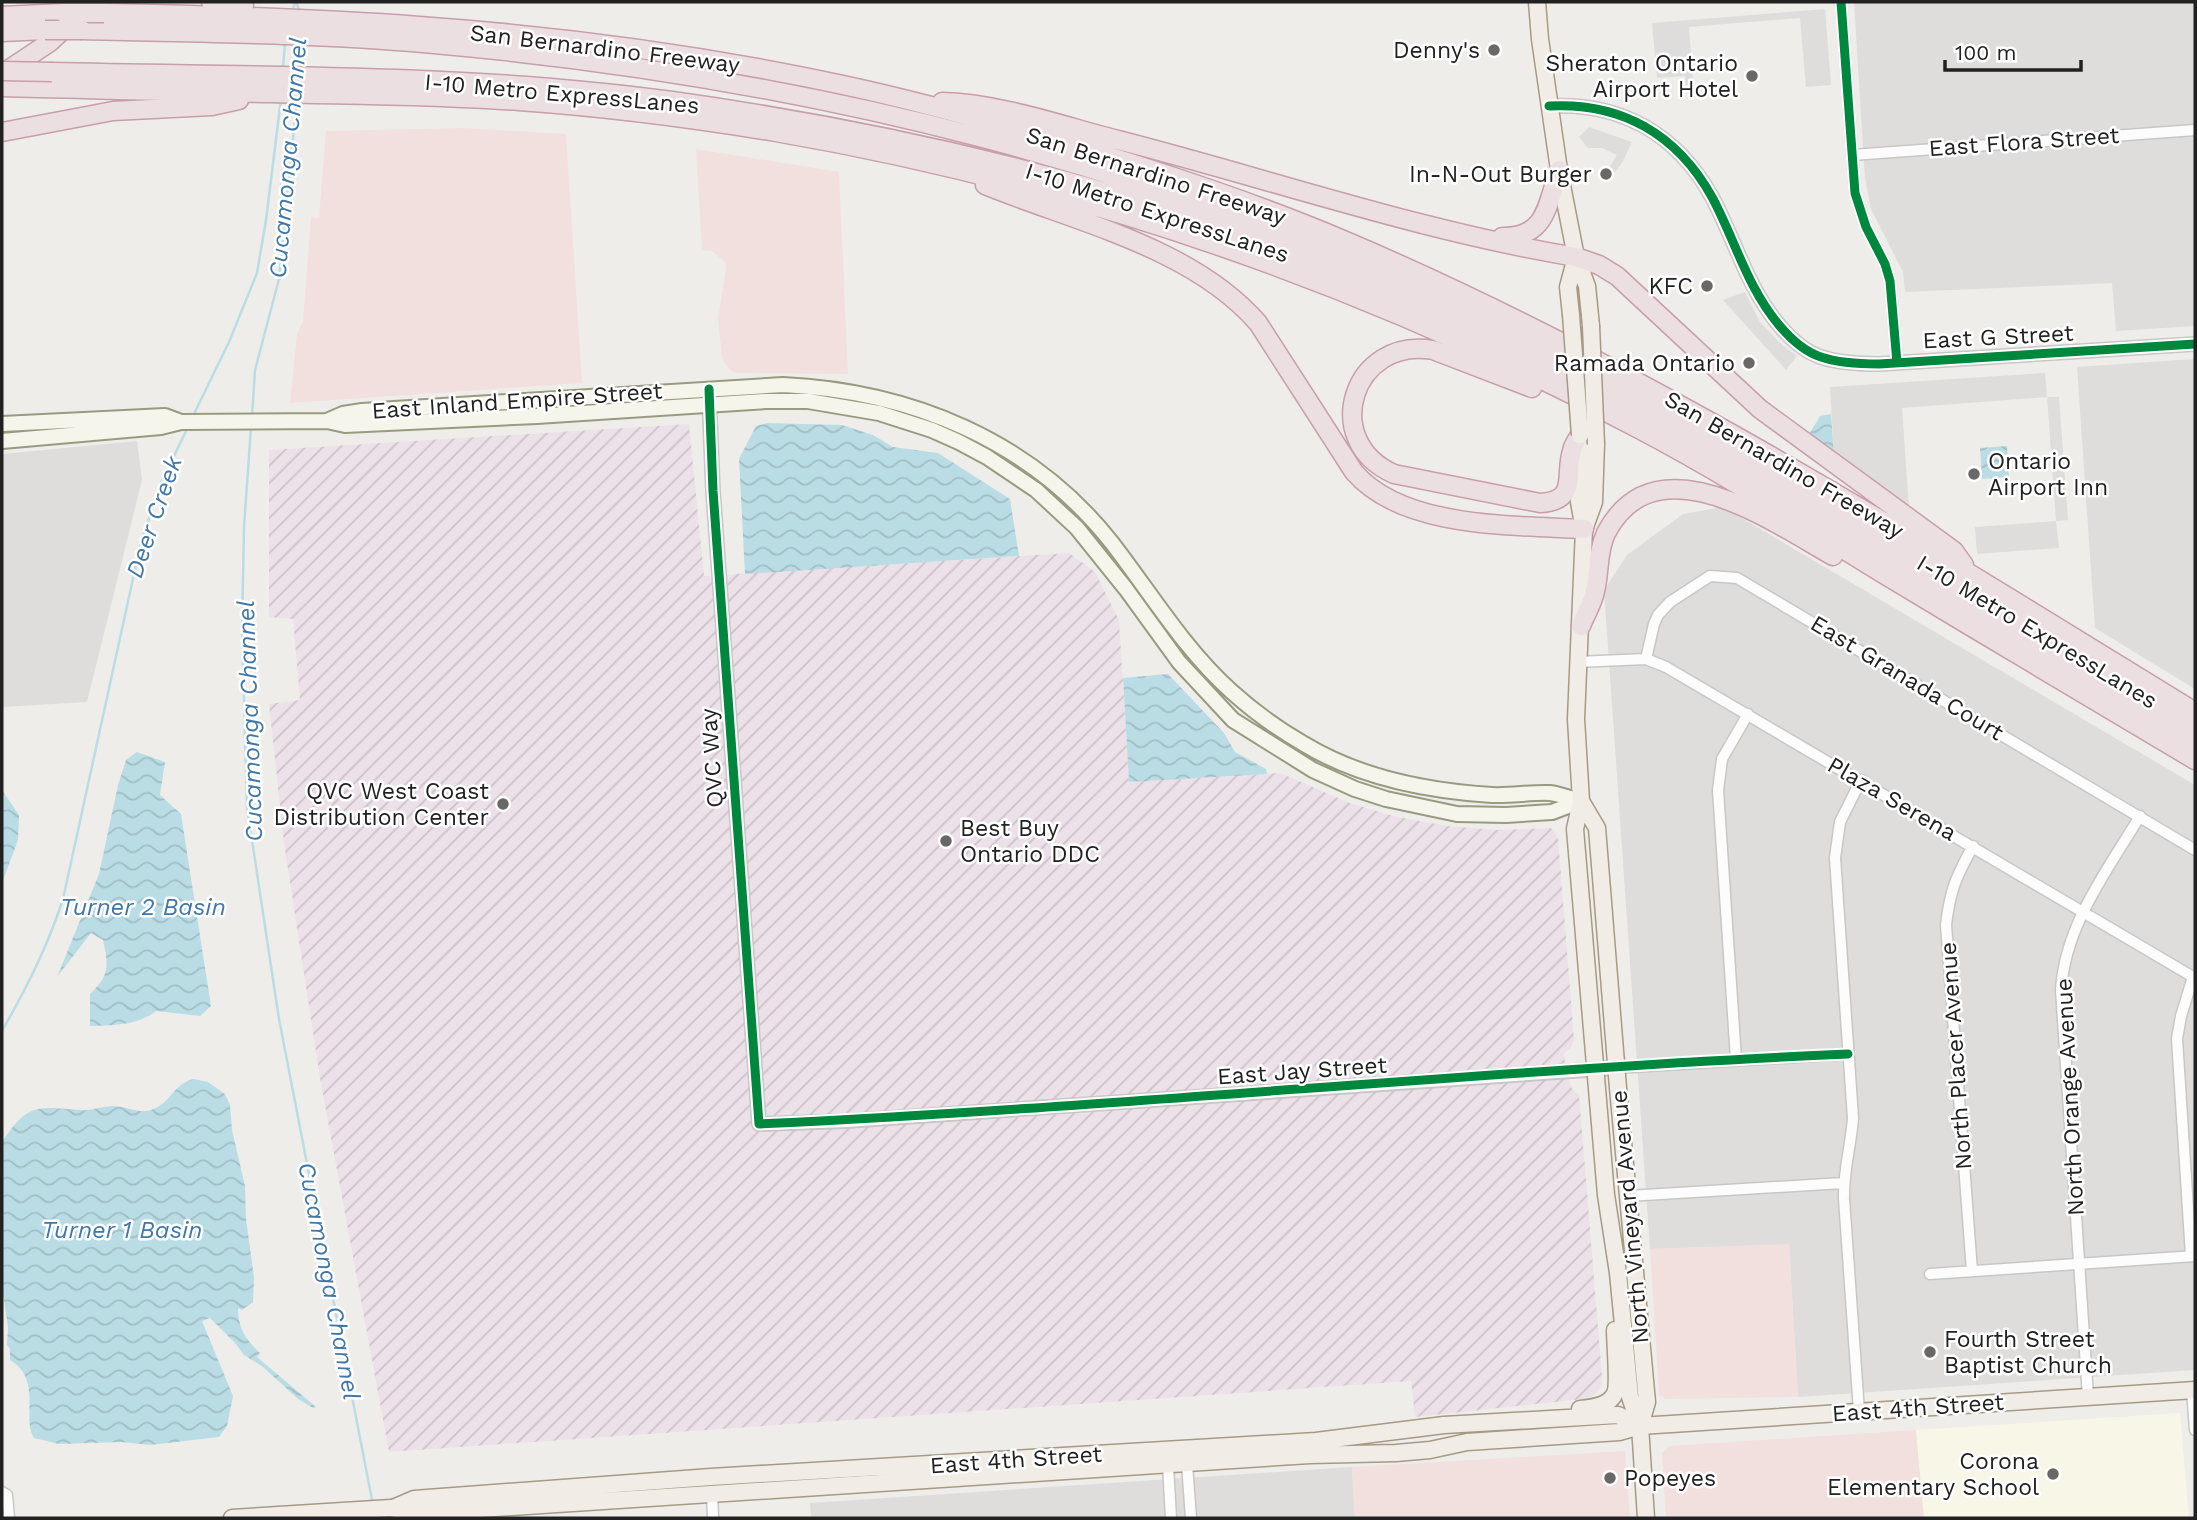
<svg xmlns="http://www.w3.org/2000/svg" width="2197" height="1520" font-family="'Work Sans',sans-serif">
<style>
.residential{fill:#dedddb}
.commercial{fill:#f2e0de}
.industrial{fill:url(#industrial-furrows)}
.education{fill:#f8f6e6}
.water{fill:url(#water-waves)}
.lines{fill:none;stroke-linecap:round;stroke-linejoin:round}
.stream{stroke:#badde5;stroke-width:2.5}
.minor-casing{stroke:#c8c7c6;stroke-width:13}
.tertiary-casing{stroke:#c8c7c6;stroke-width:16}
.secondary-casing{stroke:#999a80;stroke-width:18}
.primary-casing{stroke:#a69a85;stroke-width:19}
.motorway-casing{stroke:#c79eab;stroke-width:21}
.minor{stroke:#fdfcfc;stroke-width:10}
.tertiary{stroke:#fdfcfc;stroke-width:12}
.secondary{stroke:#f5f5ec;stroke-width:14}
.primary{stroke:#f2ece6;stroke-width:16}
.motorway{stroke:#ecdfe2;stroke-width:18}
.primary-bridge-casing{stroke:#a69a85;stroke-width:19;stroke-linecap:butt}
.motorway-bridge-casing{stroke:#c79eab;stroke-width:21;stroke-linecap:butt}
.primary-bridge{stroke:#f2ece6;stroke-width:16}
.motorway-bridge{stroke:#ecdfe2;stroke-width:18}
.cycleway-casing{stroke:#fff;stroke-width:13}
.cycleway{stroke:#00873e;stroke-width:9}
.poi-dot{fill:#696867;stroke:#fff;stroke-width:2.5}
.labels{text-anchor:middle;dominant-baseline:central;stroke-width:5;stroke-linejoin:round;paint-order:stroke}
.street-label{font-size:23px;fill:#212121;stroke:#fff}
.poi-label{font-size:23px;fill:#212121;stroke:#fff;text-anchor:end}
.water-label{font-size:24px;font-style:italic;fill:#3f77a9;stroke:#fff}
</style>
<defs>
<pattern id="industrial-furrows" width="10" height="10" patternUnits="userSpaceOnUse" patternTransform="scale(1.75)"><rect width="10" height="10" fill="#ede1e9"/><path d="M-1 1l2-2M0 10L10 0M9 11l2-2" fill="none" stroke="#cbc1c8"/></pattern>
<pattern id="water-waves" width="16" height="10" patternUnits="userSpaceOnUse" patternTransform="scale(1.75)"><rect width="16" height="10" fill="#badde5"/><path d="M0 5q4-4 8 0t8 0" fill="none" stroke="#a0bdc4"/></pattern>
</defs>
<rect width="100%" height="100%" fill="#efedea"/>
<path class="residential" d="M1854 2H2195V326L2116 331 2112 283 1905 292 1903 272 1871 209 1865 179Z
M1825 9 1831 85 1806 87 1800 18 1689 27 1694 94H1687L1685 76 1657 78 1652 23Z
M1589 127 1632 142 1623 161 1615 172 1609 168 1617 155 1602 148H1588L1579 137Z
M1745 292 1760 322 1779 342 1797 356 1786 370 1723 300Z
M2195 359V689L2095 628 2077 367Z
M2045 373 2047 397H2059L2068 520 2056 521 2059 548 1977 554 1975 527 2056 521 2047 397 1902 408 1909 508 1834 455 1830 387Z
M137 441 142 480 87 702 2 707V454Z
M1723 507 2195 785V1370L1798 1397 1789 1245 1650 1249 1604 590 1627 555 1683 514Z
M1352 1467 1355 1518H811L810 1503Z"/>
<path class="commercial" d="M464 128 566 134 582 383 290 403 297 334 303 321 311 217 319 218 326 131Z
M696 149 839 172 848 374 734 373 728 368 722 358 718 319 726 269 725 262 712 251 702 250Z
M1789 1244 1798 1397 1665 1399 1659 1395 1650 1249Z
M1916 1430 1924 1518H1666L1662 1453 1669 1446Z
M1625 1451 1630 1518H1355L1352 1467Z"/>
<path class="industrial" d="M689 424 704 576 1069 553 1095 572 1119 620 1129 782 1280 773 1350 803 1393 816 1447 826 1497 830 1551 828 1558 838 1574 1039 1571 1048 1563 1054 1572 1089 1579 1095 1602 1376V1385L1597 1392 1591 1397 1583 1399 1415 1417 1411 1381 389 1452 320 1078 284 843 269 704 300 700 293 619 269 617V450Z"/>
<path class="education" d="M2180 1413 2189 1518H1924L1916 1430Z"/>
<path class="water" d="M1831 414 1834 455 1810 433 1820 416Z
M768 423 842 425 873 435 893 447 938 453 1010 499 1019 556 745 574 739 459 756 426Z
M2007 446 2009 477 1982 479 1980 448Z
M1168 674 1224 733 1235 752 1266 769 1267 774 1129 782 1123 678Z
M137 752 165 762 160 795 181 814 211 1006 200 1016 156 1011C137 1026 113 1025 90 1026V994C109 976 109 966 103 940L91 933 57 977 99 874 118 785 126 760Z
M2 790 19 815 18 840 2 883Z
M194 1079 208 1082 225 1094 230 1105 232 1130 245 1186 246 1219 254 1277 253 1302 242 1310 238 1308C238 1328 245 1339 260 1353L257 1357 316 1407 313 1408 298 1399 263 1367 244 1355 235 1343 210 1318 202 1321 233 1396 227 1426 219 1437 150 1445 122 1442 59 1444 34 1438C21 1418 43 1380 10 1360V1349L7 1345 8 1327 2 1287V1142C28 1102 38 1107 81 1110 92 1111 102 1106 113 1106 125 1106 139 1114 151 1110 172 1103 172 1084 194 1079Z"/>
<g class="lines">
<path class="stream" d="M297 2 299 12
M292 13 295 2
M283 68 285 43
M300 68 301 43
M193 416 229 342 257 273 266 220 281 99
M252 417 255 370 279 279 297 99
M251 427 244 527 242 630 247 807 279 1019 373 1505
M2 1031C27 987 47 948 63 899L141 542 160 485 187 429"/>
<defs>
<path id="minor" d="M1841 2 1855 193 1866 227 1885 264 1890 281 1897 363
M1852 155 2195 130
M1646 659 1654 624 1658 615 1670 602 1710 576 1737 578 2195 850
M1577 662 1646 659 1666 667 2195 978
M1736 1059 1718 790 1722 759 1748 714
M1616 1068 1848 1054
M1628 1196 1843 1183
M2191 1256 2177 1039 2181 1016 2193 977
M1972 1271 1946 925C1950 890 1956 877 1973 846
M1930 1274 2195 1256
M2192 1390 2195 1430
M2088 1397 2061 990C2065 925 2107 871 2140 816
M1859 1411 1844 1199C1843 1171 1851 1146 1853 1118L1835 858 1840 822 1861 780
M1187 1464 1191 1518
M1168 1465 1171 1518
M712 1491 713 1518
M2 1492 7 1495 9 1518"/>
<path id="tertiary" d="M1549 106C1621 102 1677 134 1712 197 1735 240 1747 287 1779 325 1789 337 1805 352 1821 357 1839 363 1861 364 1879 364L2195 344
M709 396 713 491 759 1124 846 1121 1616 1068"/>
<path id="secondary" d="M327 421 343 414 362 411 783 385C910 391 1031 440 1112 543 1150 592 1184 649 1231 691 1253 711 1278 729 1304 744 1360 778 1427 791 1492 795 1511 796 1531 792 1550 793 1560 794 1571 799 1581 801
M2 424 165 416 181 422
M2 441 161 427 181 422 327 421 345 425 537 416 766 401H808L879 413 932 430 959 442 987 457 1036 490 1077 528 1126 589 1179 662 1233 720 1313 770 1355 789 1386 799 1457 814 1506 815 1552 812 1581 801"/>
<path id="primary" d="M1537 2 1540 39 1559 170 1576 257 1587 286 1591 326
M1571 315 1568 287 1576 257
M1580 438 1579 502 1584 529 1576 719 1581 801 1575 829 1606 1195 1618 1273 1630 1397 1640 1426 1646 1518
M1585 527 1594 502 1596 444
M1581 801 1597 828 1618 1088 1647 1402 1640 1426
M1580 1409C1592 1408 1610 1406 1615 1393 1619 1385 1615 1343 1615 1330
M393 1508 414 1499 711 1477 1316 1441 1444 1425 1618 1415 1640 1426
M232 1518 391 1508 419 1513 1310 1455 1396 1453 1430 1450 1467 1442 1619 1432 1640 1426 2195 1390"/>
<path id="motorway" d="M211 2 244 6
M104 13C209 15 314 18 419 26 560 36 704 55 843 85 913 100 982 119 1050 139 1151 168 1252 201 1348 242 1646 369 1920 543 2195 712
M2 16 64 13
M82 30C196 33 310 33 423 43 804 76 1160 164 1505 330 1744 445 1968 590 2195 727
M2 32 45 30
M52 72C257 77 470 73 672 101 851 126 1027 164 1199 221 1354 273 1507 343 1652 419 1726 459 1798 504 1870 547 1979 612 2087 678 2195 743
M2 74 50 42 93 2
M2 87C92 89 182 92 272 93 354 95 437 95 519 101 605 107 691 118 776 132 1078 184 1369 286 1639 429 1723 473 1802 524 1882 573 1986 636 2091 698 2195 760
M942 102C998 103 1063 126 1118 140 1270 179 1420 231 1576 257L1599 265 1617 276 1760 409 1954 551 1964 565
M2 132 113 111 212 106 239 100
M985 185C1075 222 1192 247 1258 323L1354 472C1403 529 1514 525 1584 529
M1502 237C1547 238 1547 204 1559 170
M1532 388 1433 350C1353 336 1319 441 1394 474L1540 503C1579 501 1564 475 1572 451 1573 445 1577 440 1580 435
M1581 626C1585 615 1593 603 1595 591 1600 571 1597 552 1606 533 1656 438 1772 522 1833 556"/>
</defs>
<use href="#minor" class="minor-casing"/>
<use href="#tertiary" class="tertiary-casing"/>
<use href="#secondary" class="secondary-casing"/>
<use href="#primary" class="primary-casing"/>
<use href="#motorway" class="motorway-casing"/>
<use href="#minor" class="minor"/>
<use href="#tertiary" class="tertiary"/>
<use href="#secondary" class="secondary"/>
<use href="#primary" class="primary"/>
<use href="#motorway" class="motorway"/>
<defs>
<path id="primary-bridge" d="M1571 315 1580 435
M1591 326 1596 444"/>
<path id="motorway-bridge" d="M64 13H104
M45 30H82
M2 71 52 72"/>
</defs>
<use href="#primary-bridge" class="primary-bridge-casing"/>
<use href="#motorway-bridge" class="motorway-bridge-casing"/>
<use href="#primary-bridge" class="primary-bridge"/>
<use href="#motorway-bridge" class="motorway-bridge"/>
<defs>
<path id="cycleway" d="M1841 2 1855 193 1866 227 1885 264 1890 281 1897 363
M1549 106C1621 102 1677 134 1712 197 1735 240 1747 287 1779 325 1789 337 1805 352 1821 357 1839 363 1861 364 1879 364L2195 344
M709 389 713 491 759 1124C1122 1107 1485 1070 1848 1054"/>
</defs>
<use href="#cycleway" class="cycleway-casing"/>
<use href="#cycleway" class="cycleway"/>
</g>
<g class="poi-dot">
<circle cx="1494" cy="50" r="7"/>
<circle cx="1752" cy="76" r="7"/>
<circle cx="1606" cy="174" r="7"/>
<circle cx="1707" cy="286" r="7"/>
<circle cx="1749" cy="363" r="7"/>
<circle cx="1974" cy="474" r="7"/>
<circle cx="503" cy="804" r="7"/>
<circle cx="946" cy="841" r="7"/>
<circle cx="1930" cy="1352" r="7"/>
<circle cx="2053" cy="1474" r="7"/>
<circle cx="1610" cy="1478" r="7"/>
</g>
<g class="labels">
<g class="street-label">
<text transform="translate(605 49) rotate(7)">San Bernardino Freeway</text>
<text transform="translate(562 94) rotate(5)">I-10 Metro ExpressLanes</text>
<text transform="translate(2024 142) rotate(-4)">East Flora Street</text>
<text transform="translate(1156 176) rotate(18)">San Bernardino Freeway</text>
<text transform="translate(1157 213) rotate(18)">I-10 Metro ExpressLanes</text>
<text transform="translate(1998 337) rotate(-3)">East G Street</text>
<text transform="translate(517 401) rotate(-4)">East Inland Empire Street</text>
<text transform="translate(1784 465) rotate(30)">San Bernardino Freeway</text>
<text transform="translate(2037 632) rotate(31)">I-10 Metro ExpressLanes</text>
<text transform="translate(1907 678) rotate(31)">East Granada Court</text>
<text transform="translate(712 758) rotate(-94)">QVC Way</text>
<text transform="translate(1892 799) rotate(30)">Plaza Serena</text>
<text transform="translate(1956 1056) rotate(-94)">North Placer Avenue</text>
<text transform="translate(1302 1071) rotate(-4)">East Jay Street</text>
<text transform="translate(2070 1097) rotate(-93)">North Orange Avenue</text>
<text transform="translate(1630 1217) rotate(-95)">North Vineyard Avenue</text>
<text transform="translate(1918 1408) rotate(-4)">East 4th Street</text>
<text transform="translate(1016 1460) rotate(-4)">East 4th Street</text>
</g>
<g class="poi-label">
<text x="1480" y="50">Denny's</text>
<text x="1738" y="63">Sheraton Ontario<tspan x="1738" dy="26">Airport Hotel</tspan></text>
<text x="1592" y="174">In-N-Out Burger</text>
<text x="1693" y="286">KFC</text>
<text x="1735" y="363">Ramada Ontario</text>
<text x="1988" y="461" text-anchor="start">Ontario<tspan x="1988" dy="26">Airport Inn</tspan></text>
<text x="489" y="791">QVC West Coast<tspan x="489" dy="26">Distribution Center</tspan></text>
<text x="960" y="828" text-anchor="start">Best Buy<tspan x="960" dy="26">Ontario DDC</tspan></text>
<text x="1944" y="1339" text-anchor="start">Fourth Street<tspan x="1944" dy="26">Baptist Church</tspan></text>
<text x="2039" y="1461">Corona<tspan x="2039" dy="26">Elementary School</tspan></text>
<text x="1624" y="1478" text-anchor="start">Popeyes</text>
</g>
<g class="water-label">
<text transform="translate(288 158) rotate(-85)">Cucamonga Channel</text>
<text transform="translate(154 517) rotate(-71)">Deer Creek</text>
<text transform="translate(250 721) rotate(-92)">Cucamonga Channel</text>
<text x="143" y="907">Turner 2 Basin</text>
<text x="122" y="1230">Turner 1 Basin</text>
<text transform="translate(329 1281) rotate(79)">Cucamonga Channel</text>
</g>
</g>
<rect width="2197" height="1520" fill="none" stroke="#212121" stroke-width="7"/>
<path d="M1945 60v10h136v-10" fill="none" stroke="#212121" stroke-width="3.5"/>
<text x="1955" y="60" font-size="21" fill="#212121" stroke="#ffffff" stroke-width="5" paint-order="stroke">100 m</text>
</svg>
